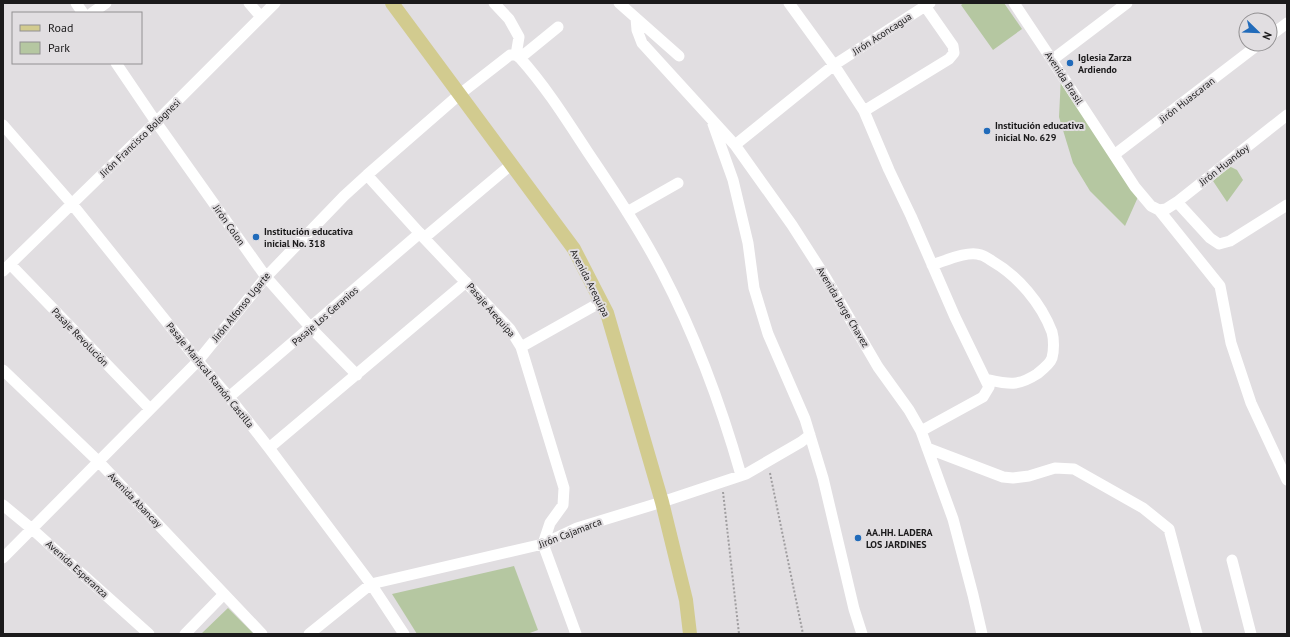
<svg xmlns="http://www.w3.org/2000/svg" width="1290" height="637" font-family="'PT Sans',sans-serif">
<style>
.green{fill:#b5c7a1}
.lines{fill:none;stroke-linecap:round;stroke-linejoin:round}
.path{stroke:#a09ea0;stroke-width:2;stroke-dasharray:2 2;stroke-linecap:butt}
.minor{stroke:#fff;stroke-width:11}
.major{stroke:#d2cb8f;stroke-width:14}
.poi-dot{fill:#216bba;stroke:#e1dee1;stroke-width:1.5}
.labels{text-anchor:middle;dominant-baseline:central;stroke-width:4;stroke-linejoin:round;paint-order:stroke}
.street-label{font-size:10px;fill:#1b1a1b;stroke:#e1dee1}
.poi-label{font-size:10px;font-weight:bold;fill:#1b1a1b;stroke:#e1dee1;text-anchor:start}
</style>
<rect width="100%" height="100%" fill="#e1dee1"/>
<path class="green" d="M964 3H1004L1022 29 993 50 961 5Z
M1061 76 1138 197 1125 226 1090 191 1073 163 1059 117Z
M1229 166 1237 170 1243 180 1227 202 1213 181Z
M514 566 538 630 527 634H417L392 594Z
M228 608 254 634H201Z"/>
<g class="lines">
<path class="path" d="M770 473 803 634
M723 492 739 634"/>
<path class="minor" d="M76 3 83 13
M249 3 261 17
M494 3 509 19 519 37 516 55
M619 3 679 56
M789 3 834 65 864 111 889 170 911 216 955 317 989 387 983 397 921 431
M1014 3 1052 60 1135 187 1151 206 1159 210 1220 286 1231 343 1251 403 1287 480
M92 13 106 3
M636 18 637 30 642 43 735 145 792 225 826 278 878 367 909 410 921 431 953 519 973 595 982 634
M1270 36 1287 23
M520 58 558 27
M1052 60 1127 3
M116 63 156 122 266 277 311 328 357 375
M864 111 949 59 954 53 953 46 925 6
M713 124 733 180 748 243 754 288 768 334 805 419 823 478 854 609 862 634
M3 125 72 204 198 361 229 397 269 448 371 584 404 634
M735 145 834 65 930 3
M1114 155 1259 44
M367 175 424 238 510 329 521 347 564 488 563 505 550 523 543 544 576 634
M1177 202 1210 238 1219 244 1230 241 1287 205
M1159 210 1166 209 1177 202 1287 115
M627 212 678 183
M424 238 512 164
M10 264 150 409
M932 265C945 261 968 250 981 255 985 256 989 259 992 261 1018 276 1041 303 1052 332 1054 339 1054 351 1052 358 1050 364 1042 370 1037 374 1017 387 1008 384 985 379
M3 271 156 122 275 3
M521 347 601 302
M3 370 99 462 262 634
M229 397 420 233
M269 448 466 282
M927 448 1003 477 1013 478 1029 476 1055 468 1074 469 1143 508 1169 529 1197 634
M3 505 32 529 149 634
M3 558 198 361 266 277 344 196 367 175 460 94 510 55H516L520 58C546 87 566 119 587 151 614 191 640 230 662 272 696 337 721 405 741 475
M1232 560 1251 634
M185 634 224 594
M309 634 371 584 543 544 577 528 662 502 746 474 801 442 810 435"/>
<path class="major" d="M392 3 574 249 607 313 662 502 686 600 690 634"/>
</g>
<g class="poi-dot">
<circle cx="1070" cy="63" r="4"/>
<circle cx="987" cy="131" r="4"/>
<circle cx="256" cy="237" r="4"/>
<circle cx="858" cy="538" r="4"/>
</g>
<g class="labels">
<g class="street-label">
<text transform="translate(882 34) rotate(-33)">Jirón Aconcagua</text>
<text transform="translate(1064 78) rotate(57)">Avenida Brasil</text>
<text transform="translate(1187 100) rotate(-38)">Jirón Huascaran</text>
<text transform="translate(140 138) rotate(-44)">Jirón Francisco Bolognesi</text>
<text transform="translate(1224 165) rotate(-38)">Jirón Huandoy</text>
<text transform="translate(229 225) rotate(55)">Jirón Colon</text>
<text transform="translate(590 283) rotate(63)">Avenida Arequipa</text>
<text transform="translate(241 307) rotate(-51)">Jirón Alfonso Ugarte</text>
<text transform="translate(843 307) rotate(59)">Avenida Jorge Chavez</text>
<text transform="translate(491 310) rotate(49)">Pasaje Arequipa</text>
<text transform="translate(325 316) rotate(-41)">Pasaje Los Geranios</text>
<text transform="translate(80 337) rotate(46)">Pasaje Revolución</text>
<text transform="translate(210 375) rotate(51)">Pasaje Mariscal Ramón Castilla</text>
<text transform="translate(135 500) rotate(46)">Avenida Abancay</text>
<text transform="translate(570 533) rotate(-21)">Jirón Cajamarca</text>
<text transform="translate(77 569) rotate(42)">Avenida Esperanza</text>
</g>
<g class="poi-label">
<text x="1078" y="57">Iglesia Zarza<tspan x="1078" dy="12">Ardiendo</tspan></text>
<text x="995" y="125">Institución educativa<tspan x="995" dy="12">inicial No. 629</tspan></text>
<text x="264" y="231">Institución educativa<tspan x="264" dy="12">inicial No. 318</tspan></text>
<text x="866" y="532">AA.HH. LADERA<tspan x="866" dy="12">LOS JARDINES</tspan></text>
</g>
</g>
<rect width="1290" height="637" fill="none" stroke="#1b1a1b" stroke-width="8"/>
<rect x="12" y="12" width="130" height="52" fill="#e1dee1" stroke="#929092"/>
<rect x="20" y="25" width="20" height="6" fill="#d2cb8f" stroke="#929092"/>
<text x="48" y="32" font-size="12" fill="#1b1a1b">Road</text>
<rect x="20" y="42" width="20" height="12" fill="#b5c7a1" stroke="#929092"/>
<text x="48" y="52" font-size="12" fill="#1b1a1b">Park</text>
<g transform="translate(1258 32) rotate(113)"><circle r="19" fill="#e1dee1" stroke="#929092"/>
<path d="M0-3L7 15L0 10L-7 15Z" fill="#216bba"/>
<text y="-6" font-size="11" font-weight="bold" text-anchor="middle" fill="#1b1a1b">N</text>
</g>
</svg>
